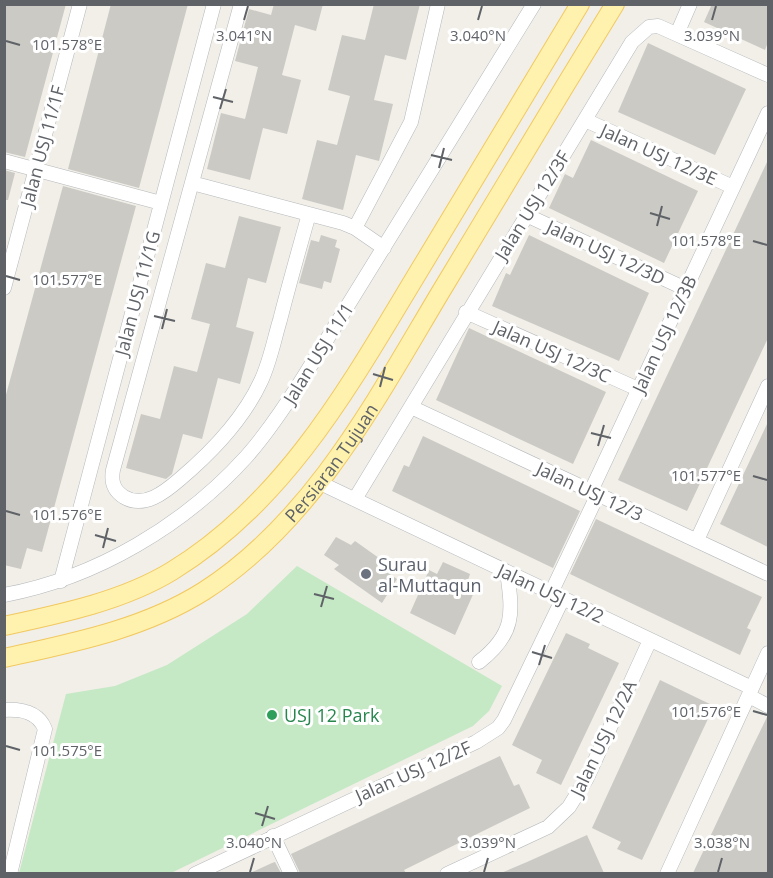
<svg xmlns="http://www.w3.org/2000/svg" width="773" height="878" font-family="'Open Sans',sans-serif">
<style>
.green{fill:#c5e8c5}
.building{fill:#cccac5}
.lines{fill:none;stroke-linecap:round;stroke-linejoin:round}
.minor-casing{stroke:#b5b8bc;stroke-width:15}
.major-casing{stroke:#f2c960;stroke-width:20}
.minor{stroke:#fff;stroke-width:14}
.major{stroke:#fff2af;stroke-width:18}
.ticks{fill:none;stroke:#5f6368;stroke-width:2}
.worship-dot{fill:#6b7280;stroke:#fff;stroke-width:2}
.leisure-dot{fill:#2e9e5b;stroke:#fff;stroke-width:2}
.labels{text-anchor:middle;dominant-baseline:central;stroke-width:6;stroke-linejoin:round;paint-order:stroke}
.street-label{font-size:18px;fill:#5f6368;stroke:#fff}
.worship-label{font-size:18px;fill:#5b616d;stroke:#fff;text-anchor:start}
.leisure-label{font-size:18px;fill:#27864d;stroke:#fff;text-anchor:start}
.ticks-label{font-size:15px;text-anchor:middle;fill:#5f6368;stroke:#fff;stroke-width:6;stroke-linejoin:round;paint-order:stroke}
</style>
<rect width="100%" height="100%" fill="#f1efe8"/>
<path class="green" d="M297 566 502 686 489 711 473 726 171 873H19L66 694 115 686 167 665 247 614Z"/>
<path class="building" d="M4 4H66L25 157 4 152Z
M111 4H188L139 188 68 169Z
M274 4H323L316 31 295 25 282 75 301 80 287 134 263 128 250 180 207 169 221 113 245 119 258 67 235 61 249 9 271 15Z
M374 4H420L406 60 385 55 374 100 393 104 379 161 356 155 343 210 302 199 317 140 337 145 350 96 328 90 342 35 365 40Z
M712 4H768V42L765 50 704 22Z
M648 43 746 89 715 155 618 112Z
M591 140 698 191 664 263 549 208 565 174 573 178Z
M768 160V338L687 511 618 480Z
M4 170 15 173 8 200H4Z
M63 186 136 206 42 552 27 548 21 569 4 565V402Z
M239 216 281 227 266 283 248 278 236 327 254 332 240 384 218 378 202 439 183 434 172 474 166 479 126 468 141 414 160 419 174 366 197 372 210 324 191 319 206 263 225 268Z
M321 235 337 240 335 247 340 249 331 283 324 281 322 289 299 283 311 240 319 242Z
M529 235 649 293 619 361 492 306 506 273 510 275Z
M469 328 606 392 573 464 436 400Z
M768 422V547L720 524Z
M423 436 580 511 553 568 392 491 404 465 409 467Z
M596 519 762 597 747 628 751 630 740 655 570 574Z
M336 537 351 545 355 541 386 563 382 569 397 579 382 603 334 569 339 565 324 555Z
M443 562 470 574 466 586 475 590 455 635 410 613 429 570 437 574Z
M566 633 590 644 588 648 619 663 561 785 536 773 542 760 512 745Z
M660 680 714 706 642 860 617 849 621 842 592 828Z
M768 715V873H693L749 754Z
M500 756 514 786 519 784 530 808 404 870 406 873H300L291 854Z
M587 835 604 873H501L527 862Z
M275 862 281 873H250L272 863Z"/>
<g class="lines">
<defs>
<path id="minor" d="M241 4 113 470C111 481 113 490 124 497 144 509 165 492 180 479 212 452 243 420 261 381 270 362 274 340 280 320 289 285 299 249 309 214
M677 34 690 4
M585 120 733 187
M4 161 161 203
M192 183 343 223 355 228 384 248
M526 215 686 289
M355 228 411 122 438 4
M4 288 80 4
M466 312 638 389
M411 407 768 574
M318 482 752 688
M591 491 768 113
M355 499 632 42 649 27 658 26 768 75
M697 540 768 386
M61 581 214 4
M551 593 598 494
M4 595C96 578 185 525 247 456 268 432 286 405 303 378L534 4
M479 662C515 634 513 614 507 572
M749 696 768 706
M4 710C22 709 38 712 45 729L10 874
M273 836 291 874
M195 874 476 742 498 728 504 720 563 598
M447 874 548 827 569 807 587 778 650 640
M667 874 768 653"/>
<g id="major">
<path d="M4 626C60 614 123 601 172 571 290 499 355 376 425 261 477 175 528 90 580 4"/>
<path id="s1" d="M4 658C72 643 144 629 204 591 312 522 376 400 440 293 498 197 556 100 615 4"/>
</g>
</defs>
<use href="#minor" class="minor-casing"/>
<use href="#major" class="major-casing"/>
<use href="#minor" class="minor"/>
<use href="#major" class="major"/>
</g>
<path class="ticks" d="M244 20 248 6M478 20 482 6M712 20 716 6M6 41 20 45M213 97 233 102M220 109 226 89M431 155 452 160M439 168 444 148M650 213 670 219M657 226 662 206M753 241 767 245M6 276 20 280M154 316 175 321M162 329 167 309M373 374 393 380M380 387 385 367M591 433 611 438M598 446 604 425M753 476 767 480M6 511 20 515M95 535 116 541M103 548 108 528M314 594 334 599M321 607 327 586M532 652 552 658M539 665 545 645M753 711 767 715M6 746 20 750M255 813 275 819M262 826 268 806M250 872 254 858M484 872 488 858M718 872 722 858"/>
<circle class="worship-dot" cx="366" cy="574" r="6"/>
<circle class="leisure-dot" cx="272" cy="715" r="6"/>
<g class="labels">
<g class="street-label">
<text transform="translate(42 146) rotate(-75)">Jalan USJ 11/1F</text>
<text transform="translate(659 154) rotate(24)">Jalan USJ 12/3E</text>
<text transform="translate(532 205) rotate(-58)">Jalan USJ 12/3F</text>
<text transform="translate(606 252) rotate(25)">Jalan USJ 12/3D</text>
<text transform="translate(137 293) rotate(-75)">Jalan USJ 11/1G</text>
<text transform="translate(664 334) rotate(-65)">Jalan USJ 12/3B</text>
<text transform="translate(552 351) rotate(24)">Jalan USJ 12/3C</text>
<text transform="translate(318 353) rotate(-58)">Jalan USJ 11/1</text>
<text stroke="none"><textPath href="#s1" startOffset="394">Persiaran Tujuan</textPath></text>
<text transform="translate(590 491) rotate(25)">Jalan USJ 12/3</text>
<text transform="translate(551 593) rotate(25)">Jalan USJ 12/2</text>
<text transform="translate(603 738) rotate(-64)">Jalan USJ 12/2A</text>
<text transform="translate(413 771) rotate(-24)">Jalan USJ 12/2F</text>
</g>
<g class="worship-label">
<text x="378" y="564">Surau<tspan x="378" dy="21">al-Muttaqun</tspan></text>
</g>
<g class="leisure-label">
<text x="284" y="715">USJ 12 Park</text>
</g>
</g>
<g class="ticks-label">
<text x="244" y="41">3.041°N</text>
<text x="478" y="41">3.040°N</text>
<text x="712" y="41">3.039°N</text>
<text x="67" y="50">101.578°E</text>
<text x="706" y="246">101.578°E</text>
<text x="67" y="285">101.577°E</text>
<text x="706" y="481">101.577°E</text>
<text x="67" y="520">101.576°E</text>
<text x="706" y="717">101.576°E</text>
<text x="67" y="756">101.575°E</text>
<text x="254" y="848">3.040°N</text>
<text x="488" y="848">3.039°N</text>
<text x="722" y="848">3.038°N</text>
</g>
<rect width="773" height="878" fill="none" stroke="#5f6368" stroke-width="12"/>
</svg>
